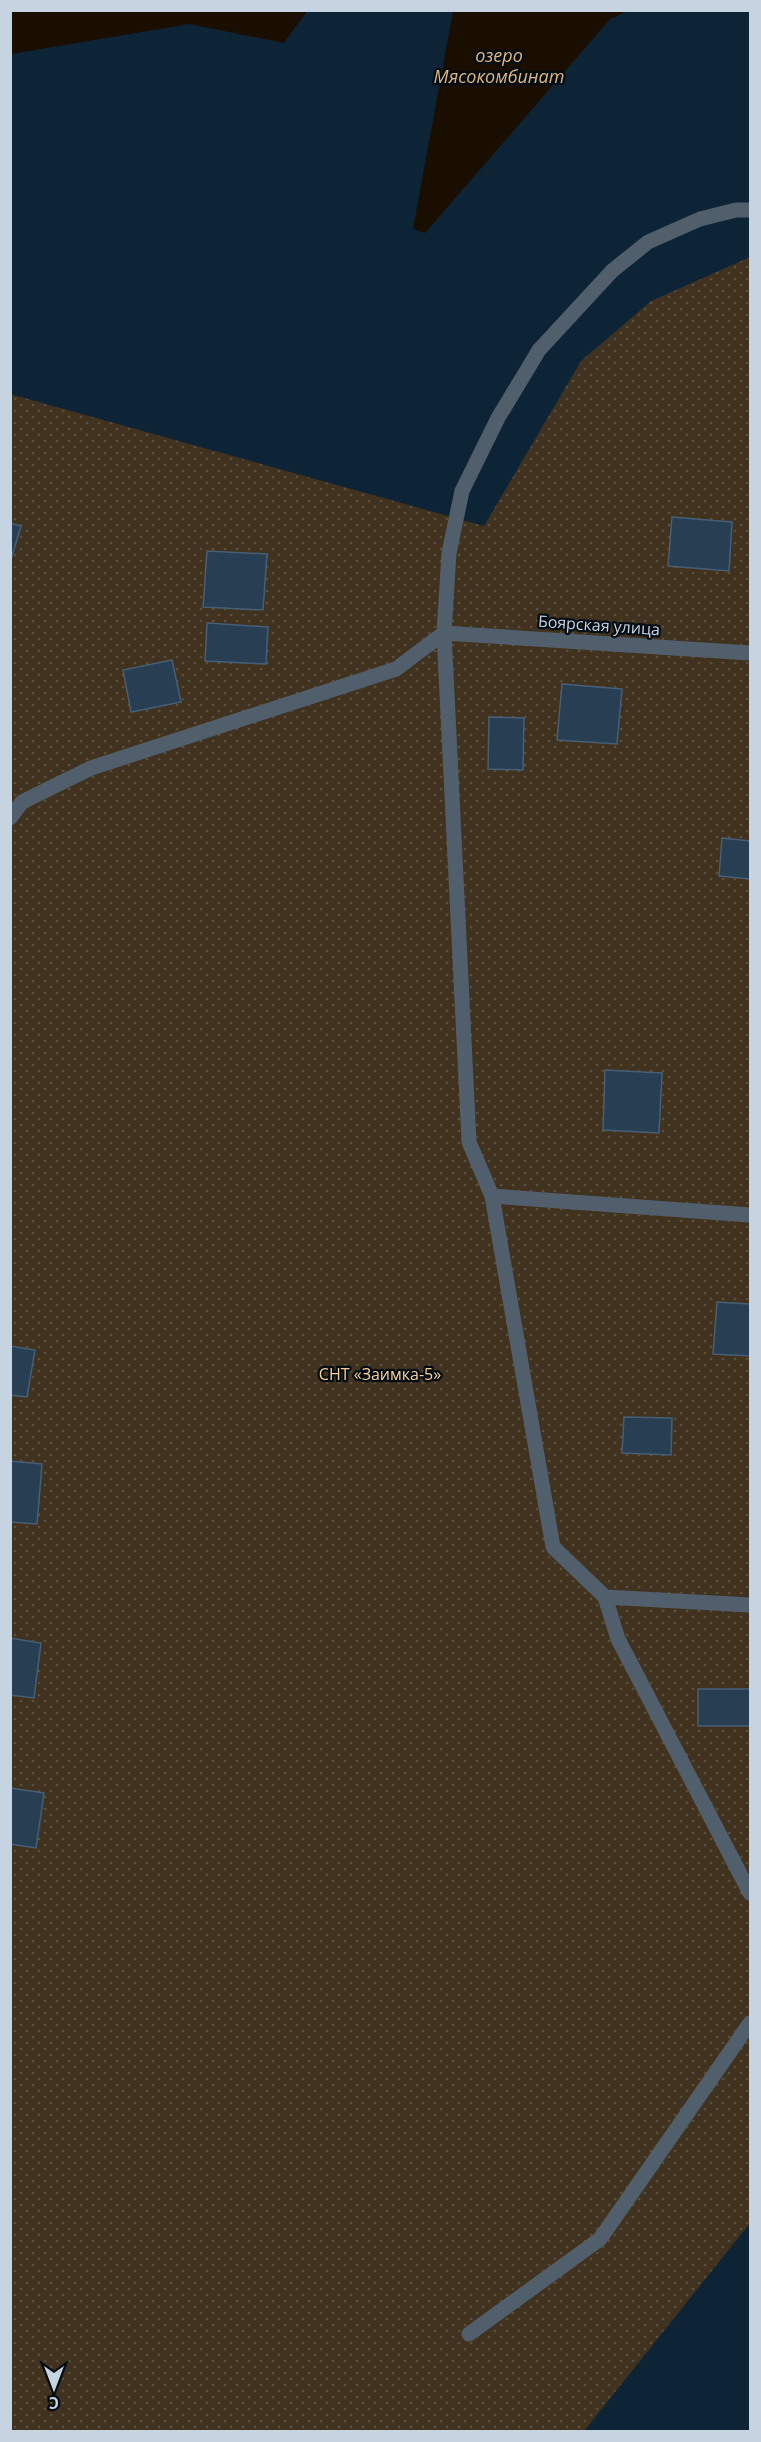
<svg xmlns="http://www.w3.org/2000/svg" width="761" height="2442" font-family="'Open Sans',sans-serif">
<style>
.grass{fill:url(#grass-dots)}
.water{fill:#1a0e00}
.building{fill:#273e53;stroke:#475f75;stroke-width:1.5}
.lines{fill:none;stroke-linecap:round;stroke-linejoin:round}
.minor{stroke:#515f6c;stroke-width:15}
.labels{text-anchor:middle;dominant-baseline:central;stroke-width:4.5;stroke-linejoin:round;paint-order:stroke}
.street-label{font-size:16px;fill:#c6d3e0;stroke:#040c14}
.park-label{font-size:16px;fill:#fbcf93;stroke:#040c14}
.water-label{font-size:18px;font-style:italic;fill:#e2b67c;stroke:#040c14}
</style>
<defs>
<pattern id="grass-dots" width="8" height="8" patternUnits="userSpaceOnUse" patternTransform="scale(1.5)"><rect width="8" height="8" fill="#40321e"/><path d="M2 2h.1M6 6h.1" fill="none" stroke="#5a4f3e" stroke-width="1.8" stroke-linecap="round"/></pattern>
</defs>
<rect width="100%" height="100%" fill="#0d2336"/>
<path class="grass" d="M750 257V2223L584 2431H11L10 394 484 526 581 361 651 301Z"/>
<path class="water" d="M11 10H307V11L284 43 189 24 11 54Z
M453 11H628L610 19 425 233 413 229Z"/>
<path class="building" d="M672 517 732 522 729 571 668 566Z
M10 523 21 526 10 563Z
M207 551 267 554 263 610 203 607Z
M207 623 268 627 266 664 205 661Z
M172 660 181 702 131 712 123 670Z
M562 684 622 689 617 744 557 740Z
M489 717 524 718 523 770 488 769Z
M722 838 750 841V879L719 876Z
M605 1070 662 1073 659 1133 603 1130Z
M717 1302 750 1304V1356L713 1354Z
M10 1346 35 1350 27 1397 10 1395Z
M624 1417 672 1418 671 1455 622 1453Z
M10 1461 42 1464 37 1524 10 1522Z
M10 1638 41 1643 34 1698 10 1695Z
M698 1689H750V1726H698Z
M10 1788 44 1793 36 1848 10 1844Z"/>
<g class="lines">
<path class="minor" d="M750 210H736L700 219 648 242 612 271 539 350 498 418 462 491 449 553 444 633 469 1142 492 1196 553 1547 605 1597 618 1639 750 1893
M444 633 750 653
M10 818 22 802 91 768 396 669 444 633
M492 1196 750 1215
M605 1597 750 1605
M469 2334 600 2239 750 2023"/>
</g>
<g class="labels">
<g class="street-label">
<text transform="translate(599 625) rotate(4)">Боярская улица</text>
</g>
<g class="park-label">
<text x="380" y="1374">СНТ «Заимка-5»</text>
</g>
<g class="water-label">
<text x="499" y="55">озеро<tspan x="499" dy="21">Мясокомбинат</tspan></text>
</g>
</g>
<rect width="761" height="2442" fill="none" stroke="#c6d3e0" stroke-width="24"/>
<g transform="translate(54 2388) rotate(180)" stroke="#040c14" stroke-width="4.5" paint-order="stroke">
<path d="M0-4.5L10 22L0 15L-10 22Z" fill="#c6d3e0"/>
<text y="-9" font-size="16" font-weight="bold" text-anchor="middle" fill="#c6d3e0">С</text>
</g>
</svg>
